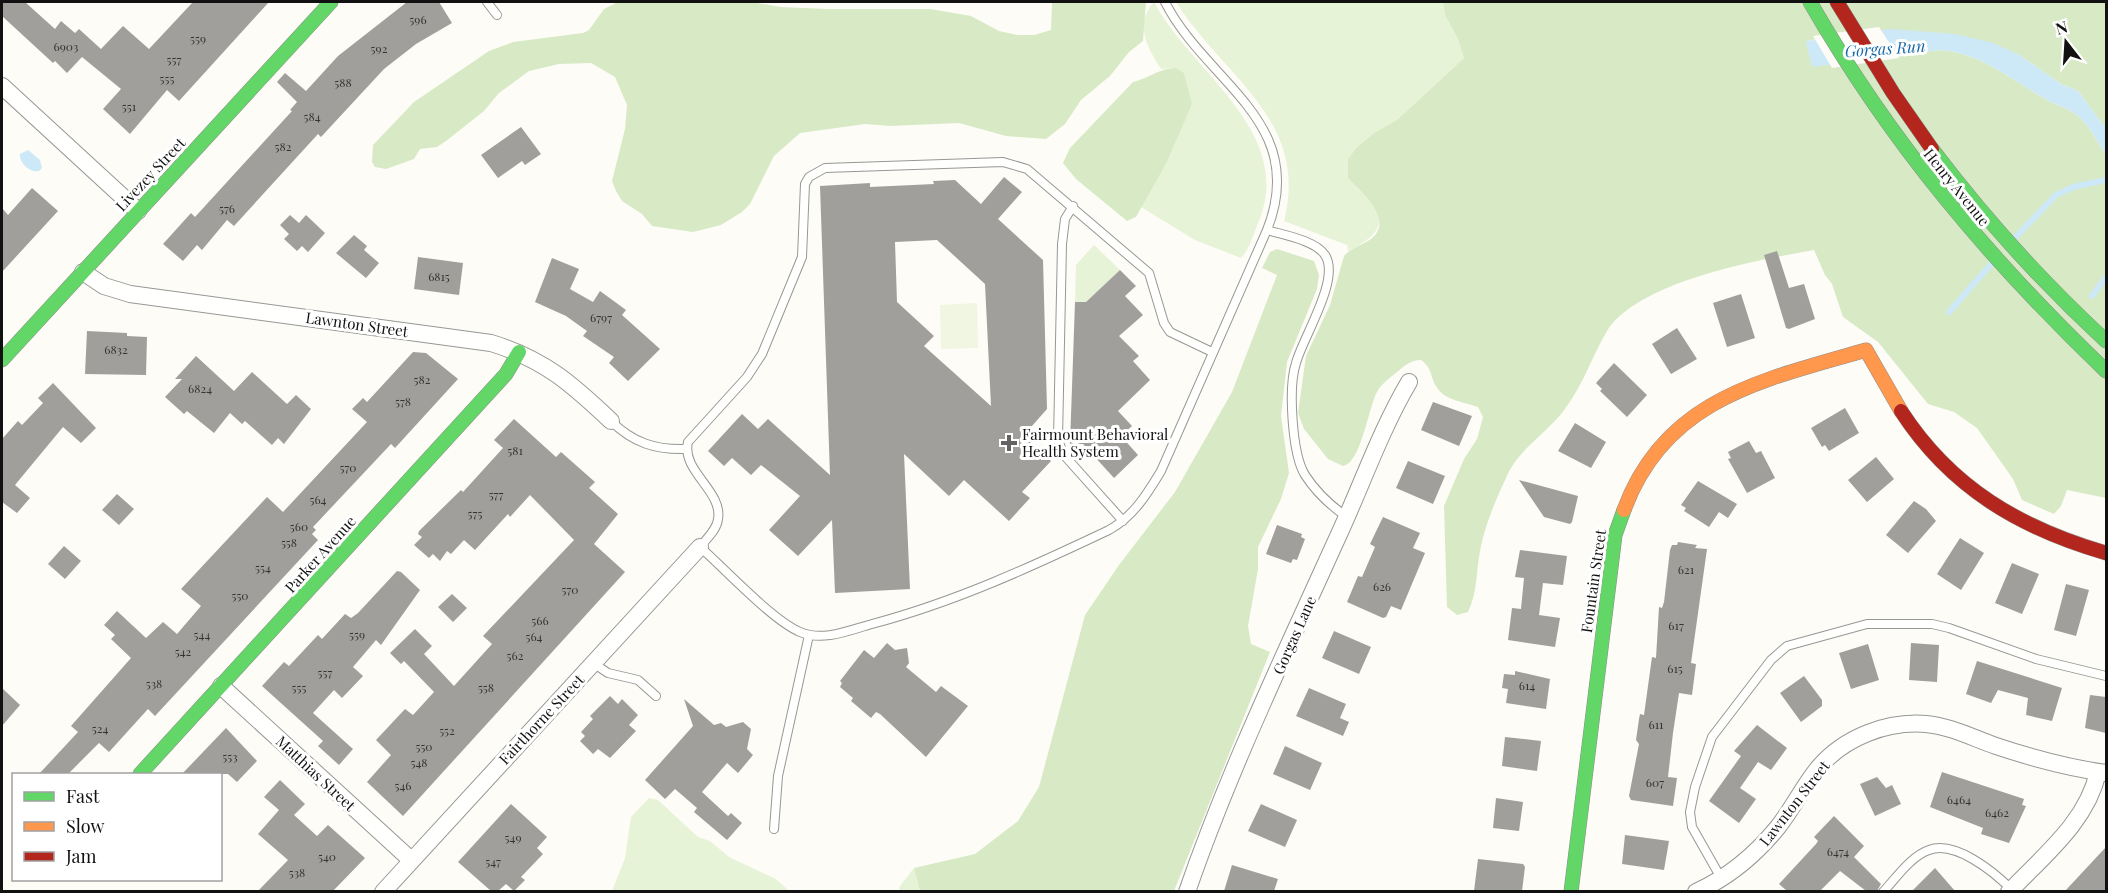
<svg xmlns="http://www.w3.org/2000/svg" width="2108" height="893" font-family="'Playfair Display',serif">
<style>
.green{fill:#e7f3d7}
.forest{fill:#d8eac5}
.pitch{fill:#f0f6e1}
.water{fill:#cde8f7}
.pier{fill:#fdfcf7}
.lines{fill:none;stroke-linecap:round;stroke-linejoin:round}
.stream{stroke:#cde8f7;stroke-width:6}
.building{fill:#a19f9c;fill-rule:evenodd}
.lane-casing{stroke:#979795;stroke-width:10}
.street-casing{stroke:#979795;stroke-width:18}
.fast-casing{stroke:#8e8d8b;stroke-width:15}
.slow-casing{stroke:#8e8d8b;stroke-width:15}
.jam-casing{stroke:#8e8d8b;stroke-width:15}
.lane{stroke:#fffffe;stroke-width:8}
.street{stroke:#fffffe;stroke-width:16}
.fast{stroke:#63d668;stroke-width:14}
.slow{stroke:#ff974d;stroke-width:14}
.jam{stroke:#b3261e;stroke-width:14}
.poi-dot{fill:#646362;stroke:#fff;stroke-width:2}
.labels{text-anchor:middle;dominant-baseline:central;stroke-width:6;stroke-linejoin:round;paint-order:stroke}
.number-label{font-size:12px;fill:#353434}
.street-label{font-size:15px;fill:#111;stroke:#fff}
.poi-label{font-size:15px;fill:#111;stroke:#fff;text-anchor:start}
.water-label{font-size:16px;font-style:italic;fill:#1768a6;stroke:#fff}
</style>
<rect width="100%" height="100%" fill="#fdfcf7"/>
<path class="green" d="M1154 2C1191 72 1295 131 1259 221 1254 232 1250 249 1241 258L1195 240 1141 207C1164 167 1195 121 1184 73L1175 68 1161 69C1147 47 1134 24 1154 2Z
M1176 2H1443L1445 15 1458 39 1464 58 1397 120 1374 133 1356 148 1348 159V178C1378 210 1399 226 1348 251L1347 245 1284 221C1310 119 1223 77 1176 2Z
M1094 245 1120 270 1086 302H1075L1076 265Z
M649 798 658 800 698 837 710 841 729 857 776 879 789 891H612L625 858 631 817Z
M914 868 920 891 899 892 900 886Z"/>
<path class="forest" d="M618 2H751L781 7 827 9H930L971 16 999 31 1017 35H1034L1051 30 1052 2H1146L1143 41 1129 52 1110 76 1081 100 1065 124 1046 139 1006 136 959 123 890 126 865 124 800 133 774 156 750 204 742 212 721 225 693 232 652 226 642 214 622 201 616 191 612 181 625 129 627 105 615 77 591 63 559 64 529 71 499 93 484 111 446 141 437 147 420 149 414 159 386 169 375 167 372 162 373 145 414 102 489 51 513 42 583 33 589 30 604 9Z
M1443 2H2106V129L2078 91 2061 84 2018 54 1848 33 1807 41 1812 66 1940 50C1980 52 2013 81 2047 100 2058 106 2070 108 2079 117 2091 127 2097 142 2106 154V498L2067 490 2061 506 2054 514 2022 500 2013 479 1977 428 1954 412 1928 404 1878 342 1843 317 1832 284 1825 275 1814 250C1759 260 1639 281 1607 331 1593 354 1584 383 1567 406 1549 433 1519 447 1506 478 1496 499 1486 523 1481 546 1476 568 1478 592 1468 612L1457 615 1447 607 1444 506 1464 459 1477 439 1483 417 1478 407C1467 403 1445 400 1438 389 1430 379 1433 368 1421 360 1410 360 1405 366 1397 372 1390 378 1381 384 1377 392 1368 409 1361 463 1343 466L1328 459 1304 429 1298 413 1306 356 1330 305 1344 256C1351 248 1362 245 1371 239 1395 220 1361 192 1348 178V159L1356 148 1374 133 1397 120 1464 58 1458 39 1445 15Z
M1176 68 1184 73 1192 104 1167 162 1136 217 1127 221 1076 179 1063 163 1070 148 1133 82C1150 78 1157 69 1176 68Z
M1277 249 1314 261 1319 275 1317 289 1287 362 1281 416 1289 473 1281 499 1258 547V569L1248 626 1251 644 1270 652 1174 891H920L914 868 975 854 1018 821 1039 787 1085 615 1119 565 1175 492 1232 392 1277 275 1262 268 1270 252Z"/>
<path class="pitch" d="M977 303 978 348 941 349 940 305Z"/>
<path class="water" d="M1890 29 1955 34 1993 43 2018 54 2061 84 2078 91 2106 129V154C2097 142 2091 127 2079 117 2070 108 2058 106 2047 100 2013 81 1980 52 1940 50L1812 67 1806 41Z
M28 150 40 160 42 168 39 171C30 173 19 163 20 154Z"/>
<path class="pier" d="M1879 27 1899 58 1832 68 1813 36Z"/>
<g class="lines">
<path class="stream" d="M2013 240 2056 195 2073 187 2106 180
M2092 296 2106 277
M1949 312 1992 263"/>
</g>
<path class="building" d="M2 2H25L55 29 61 21 75 33 79 29 101 49 123 26 149 49 193 2H269L179 101 167 90 130 134 103 109 121 89 82 57 67 73 55 61 53 63 2 16Z
M407 2H439L452 23 416 44 384 69 321 137 318 134 234 226 227 220 202 250 197 245 183 261 163 244 191 213 195 217 292 111 290 110 297 102 277 82 285 73 306 91 338 56Z
M521 127 541 154 525 165 522 161 498 178 481 155Z
M1004 177 1022 192 998 219 1043 260 1047 409 1024 435 1051 461 1022 492 1030 498 1009 521 964 480 949 496 904 454 910 589 835 593 832 520 798 556 769 530 800 496 761 465 751 475 732 458 724 466 708 451 742 414 758 429 768 419 830 475 820 186 870 183V187L934 184 933 181 955 180 981 204ZM937 240 985 284 991 406 924 346 934 336 897 302 895 242Z
M32 188 58 211 2 272V208L8 215Z
M290 215 299 223 306 215 325 233 308 252 302 246 297 251 284 239 289 234 280 225Z
M354 235 367 246 364 250 379 263 366 278 336 253Z
M1777 251 1789 288 1804 284 1815 319 1789 329 1786 328 1764 255Z
M418 257 463 263 459 295 414 289Z
M552 258 579 269 570 289 593 302 600 291 626 310 622 315 660 349 628 381 609 363 614 357 583 336 587 331 566 316 535 302Z
M1120 270 1136 286 1125 296 1143 315 1119 336 1139 356 1133 361 1150 380 1118 411 1132 426 1121 436 1138 455 1114 478 1083 444H1070L1075 302H1086Z
M1741 294 1755 338 1727 347 1713 303Z
M1677 328 1697 359 1671 374 1652 344Z
M87 331 127 333V336L147 337 146 375 85 374Z
M413 352 426 353 458 379 395 448 391 444 313 527 316 530 312 534 318 540 155 716 148 709 109 752 99 743 68 774H39L78 732 71 726 131 658 111 639 115 635 104 625 117 611 146 638 163 622 177 634 201 606 181 589 267 497 283 512 367 422 352 409 363 398 367 402Z
M196 356 234 391 252 372 287 404 296 395 311 409 284 444 278 438 272 445 245 421 242 424 230 413 214 433 187 411 184 414 165 397 182 379H175Z
M1614 363 1647 395 1627 417 1600 391 1602 389 1596 383Z
M53 383 96 428 81 443 63 427 15 485 30 498 17 513 2 502V439L18 421 22 425 43 403 38 398Z
M1433 402 1472 416 1459 446 1421 430Z
M1845 408 1859 433 1829 451 1825 445 1822 447 1811 428Z
M514 419 556 457 561 452 595 482 589 488 618 514 594 544 625 572 403 816 367 782 391 755 376 740 405 709 413 715 434 692 404 661 401 664 390 653 415 629 432 646 424 654 454 686 492 644 483 636 574 540 530 495 510 517 508 514 475 550 464 540 451 554 447 551 440 561 433 554 429 558 414 545 422 537 418 534 419 531 461 490 463 492 503 448 494 440Z
M1575 423 1606 442 1591 468 1558 451Z
M1749 441 1756 453 1761 451 1775 478 1747 493 1728 459 1731 458 1728 452Z
M1876 457 1894 479 1867 502 1848 480Z
M1408 461 1445 476 1433 504 1396 488Z
M1519 480 1578 496 1572 522 1570 524 1544 517Z
M1698 481 1737 504 1728 518 1719 512 1709 527 1684 511 1686 508 1681 505Z
M117 494 134 509 119 525 102 510Z
M1914 501 1926 509 1936 521 1908 553 1886 535Z
M1383 517 1420 533 1413 548 1425 553 1401 610 1391 606 1386 617 1383 618 1347 602 1358 576 1362 577 1375 547 1370 544Z
M1277 525 1302 534 1301 537 1305 539 1297 560 1293 559 1291 563 1266 554Z
M1960 538 1984 553 1961 590 1937 574Z
M1678 542 1697 545 1695 548 1707 549 1691 663 1696 664 1692 695 1679 693 1673 733 1668 777 1677 778 1673 806 1631 800 1629 796 1639 744 1636 740 1639 719 1640 714 1644 715 1652 657 1656 658 1659 607 1662 608 1664 602 1670 550 1672 545H1677Z
M64 546 81 561 65 579 48 564Z
M1520 550 1567 556 1563 585 1543 583 1539 615 1560 618 1555 647 1508 640 1512 608 1521 609 1524 578 1515 577Z
M2012 563 2039 574 2022 614 1995 603Z
M397 571 401 572 420 590 381 645 376 640 353 667 363 676 342 698 334 690 313 713 353 749 339 765 318 746 323 741 262 686 284 662 289 666 318 635 322 639 345 614 351 618 358 613Z
M2066 584 2089 590 2076 636 2054 630Z
M452 594 467 608 453 622 438 607Z
M1334 631 1371 647 1359 674 1322 658Z
M887 643 895 650 907 648 909 663 906 667 936 692 941 686 968 706 926 757 880 714 876 712 871 718 851 701 853 698 840 687 842 683 840 681 864 650 874 658Z
M1911 643 1939 645 1937 682 1909 680Z
M1868 644 1879 680 1851 689 1839 653Z
M1977 661 2062 688 2052 721 2026 715 2028 698 1998 690 1991 703 1966 694Z
M1515 671 1550 679 1546 709 1506 703 1508 689 1502 688 1504 674 1515 675Z
M1804 676 1822 700V706L1801 722 1780 693Z
M2 688 20 705 2 726Z
M1309 688 1346 704 1340 718 1349 722 1343 736 1296 716Z
M2090 695 2106 697V733L2085 728Z
M610 696 618 704 622 699 638 715 629 725 636 731 610 758 598 749 593 754 580 741 585 736 581 732 593 719 590 716Z
M684 699 714 725 721 723 726 727 743 722 751 729 747 749 753 755 738 773 727 763 702 792 728 816 731 813 742 823 727 840 694 812 697 808 675 789 665 799 645 780 693 726Z
M1757 725 1787 748 1771 770 1758 762 1740 788 1756 799 1739 823 1709 801 1741 756 1734 751Z
M226 728 257 761 237 782 228 774H182Z
M1505 737 1541 741 1537 771 1502 766Z
M1285 746 1322 763 1310 790 1273 774Z
M1942 772 2024 799 2022 805 2026 806 2009 843 1981 834 1983 828 1930 807Z
M1877 777 1886 788 1892 785 1901 804 1875 816 1860 784Z
M280 780 305 804 294 815 317 836 328 825 365 858 333 891H258L288 860 258 834 279 810 264 797Z
M1496 798 1523 802 1519 831 1493 828Z
M511 804 547 837 537 848 543 854 521 877 525 880 514 891 506 884 498 891H491L458 862Z
M1261 804 1297 820 1285 847 1248 831Z
M1834 816 1864 846 1854 857 1881 884 1877 891H1866L1840 871 1820 891H1787L1779 884 1816 844 1818 841 1814 837Z
M1625 835 1669 841 1664 870 1622 864Z
M2106 847V891H2065Z
M1478 859 1523 864 1525 867 1522 891H1474Z
M1232 865 1278 879 1274 891H1224Z
M1935 868 1955 891H1912Z"/>
<g class="lines">
<defs>
<path id="lane" d="M487 2 497 15
M1165 2C1206 83 1310 122 1267 230L1161 471C1147 494 1134 516 1109 530 1031 567 955 602 872 624 850 630 823 642 800 632 772 620 725 569 700 547 706 539 717 530 718 519 723 491 681 471 688 442L747 377 762 354 802 257 805 184 809 177 825 168 1003 162 1027 169 1149 273 1164 323 1170 332 1212 352
M1073 206 1065 219 1062 244 1058 439 1063 454 1123 521
M1267 230C1283 235 1315 240 1325 255 1341 279 1303 337 1296 363 1288 387 1292 454 1305 475 1316 492 1331 506 1347 517
M611 421C633 443 656 450 686 449
M593 663 608 673 638 680 656 696
M774 829 778 776 809 635
M1721 878 1692 827 1690 812 1695 787 1712 737 1771 660 1787 646 1867 624H1932L1949 628 2036 659 2106 676
M1883 892C1896 878 1911 856 1929 850 1955 840 1994 872 2011 889"/>
<path id="street" d="M2 86 138 211
M83 272 104 286 130 294 491 343C544 359 572 384 611 421
M221 686 411 860
M383 892 700 547
M1187 892C1228 773 1283 658 1335 543 1360 490 1379 433 1409 382
M1696 892C1727 878 1756 854 1778 827 1793 808 1804 785 1819 767 1845 737 1887 721 1926 724 1950 726 1973 738 1996 746 2032 758 2069 768 2106 773
M2009 892C2043 856 2087 822 2098 772"/>
<path id="fast" d="M1810 2C1891 143 1989 259 2106 371
M1932 149C1985 219 2042 282 2106 341
M2 360 331 2
M140 774 506 374 519 352
M1571 892 1615 535 1624 510"/>
<path id="slow" d="M1624 510C1665 398 1764 380 1866 350L1901 411"/>
<path id="jam" d="M1837 2 1893 93 1932 149
M1901 411C1951 488 2020 528 2106 553"/>
</defs>
<use href="#lane" class="lane-casing"/>
<use href="#street" class="street-casing"/>
<use href="#fast" class="fast-casing"/>
<use href="#slow" class="slow-casing"/>
<use href="#jam" class="jam-casing"/>
<use href="#lane" class="lane"/>
<use href="#street" class="street"/>
<use href="#fast" class="fast"/>
<use href="#slow" class="slow"/>
<use href="#jam" class="jam"/>
</g>
<path class="poi-dot" d="M1006 434h6v6h6v6h-6v6h-6v-6h-6v-6h6z"/>
<g class="labels">
<g class="number-label">
<text x="418" y="19">596</text>
<text x="198" y="38">559</text>
<text x="66" y="46">6903</text>
<text x="379" y="48">592</text>
<text x="174" y="59">557</text>
<text x="167" y="78">555</text>
<text x="343" y="82">588</text>
<text x="129" y="106">551</text>
<text x="312" y="116">584</text>
<text x="283" y="146">582</text>
<text x="227" y="208">576</text>
<text x="439" y="276">6815</text>
<text x="601" y="317">6797</text>
<text x="116" y="349">6832</text>
<text x="422" y="379">582</text>
<text x="200" y="388">6824</text>
<text x="403" y="401">578</text>
<text x="515" y="450">581</text>
<text x="348" y="467">570</text>
<text x="496" y="494">577</text>
<text x="318" y="499">564</text>
<text x="475" y="513">575</text>
<text x="299" y="526">560</text>
<text x="289" y="542">558</text>
<text x="263" y="567">554</text>
<text x="1686" y="569">621</text>
<text x="1382" y="586">626</text>
<text x="570" y="589">570</text>
<text x="240" y="595">550</text>
<text x="540" y="620">566</text>
<text x="1676" y="625">617</text>
<text x="202" y="634">544</text>
<text x="357" y="634">559</text>
<text x="534" y="636">564</text>
<text x="183" y="651">542</text>
<text x="515" y="655">562</text>
<text x="1675" y="668">615</text>
<text x="325" y="672">557</text>
<text x="154" y="683">538</text>
<text x="1527" y="685">614</text>
<text x="299" y="687">555</text>
<text x="486" y="687">558</text>
<text x="1656" y="724">611</text>
<text x="100" y="728">524</text>
<text x="447" y="730">552</text>
<text x="424" y="746">550</text>
<text x="230" y="756">553</text>
<text x="419" y="762">548</text>
<text x="1655" y="782">607</text>
<text x="403" y="785">546</text>
<text x="1959" y="799">6464</text>
<text x="1997" y="812">6462</text>
<text x="513" y="837">549</text>
<text x="1838" y="851">6474</text>
<text x="327" y="856">540</text>
<text x="493" y="861">547</text>
<text x="297" y="872">538</text>
</g>
<g class="street-label">
<text transform="translate(150 174) rotate(-47)">Livezey Street</text>
<text transform="translate(1957 187) rotate(51)">Henry Avenue</text>
<text transform="translate(357 324) rotate(8)">Lawnton Street</text>
<text transform="translate(320 554) rotate(-48)">Parker Avenue</text>
<text transform="translate(1593 581) rotate(-82)">Fountain Street</text>
<text transform="translate(1294 635) rotate(-66)">Gorgas Lane</text>
<text transform="translate(541 719) rotate(-47)">Fairthorne Street</text>
<text transform="translate(316 773) rotate(43)">Matthias Street</text>
<text transform="translate(1794 803) rotate(-52)">Lawnton Street</text>
</g>
<g class="poi-label">
<text x="1022" y="434">Fairmount Behavioral<tspan x="1022" dy="17">Health System</tspan></text>
</g>
<g class="water-label">
<text transform="translate(1885 48) rotate(-4)">Gorgas Run</text>
</g>
</g>
<rect width="2108" height="893" fill="none" stroke="#111111" stroke-width="6"/>
<rect x="12" y="773" width="210" height="108" fill="#ffffff" stroke="#a0a0a0" stroke-width="1.5"/>
<rect x="24" y="792" width="30" height="9" fill="#63d668" stroke="#a0a0a0" stroke-width="1.5"/>
<text x="66" y="803" font-size="18" fill="#111111">Fast</text>
<rect x="24" y="822" width="30" height="9" fill="#ff974d" stroke="#a0a0a0" stroke-width="1.5"/>
<text x="66" y="833" font-size="18" fill="#111111">Slow</text>
<rect x="24" y="852" width="30" height="9" fill="#b3261e" stroke="#a0a0a0" stroke-width="1.5"/>
<text x="66" y="863" font-size="18" fill="#111111">Jam</text>
<g transform="translate(2066 42) rotate(343)" stroke="#ffffff" stroke-width="4.5" paint-order="stroke">
<path d="M0-4.5L10 22L0 15L-10 22Z" fill="#111111"/>
<text y="-9" font-size="16" font-weight="bold" text-anchor="middle" fill="#111111">N</text>
</g>
</svg>
